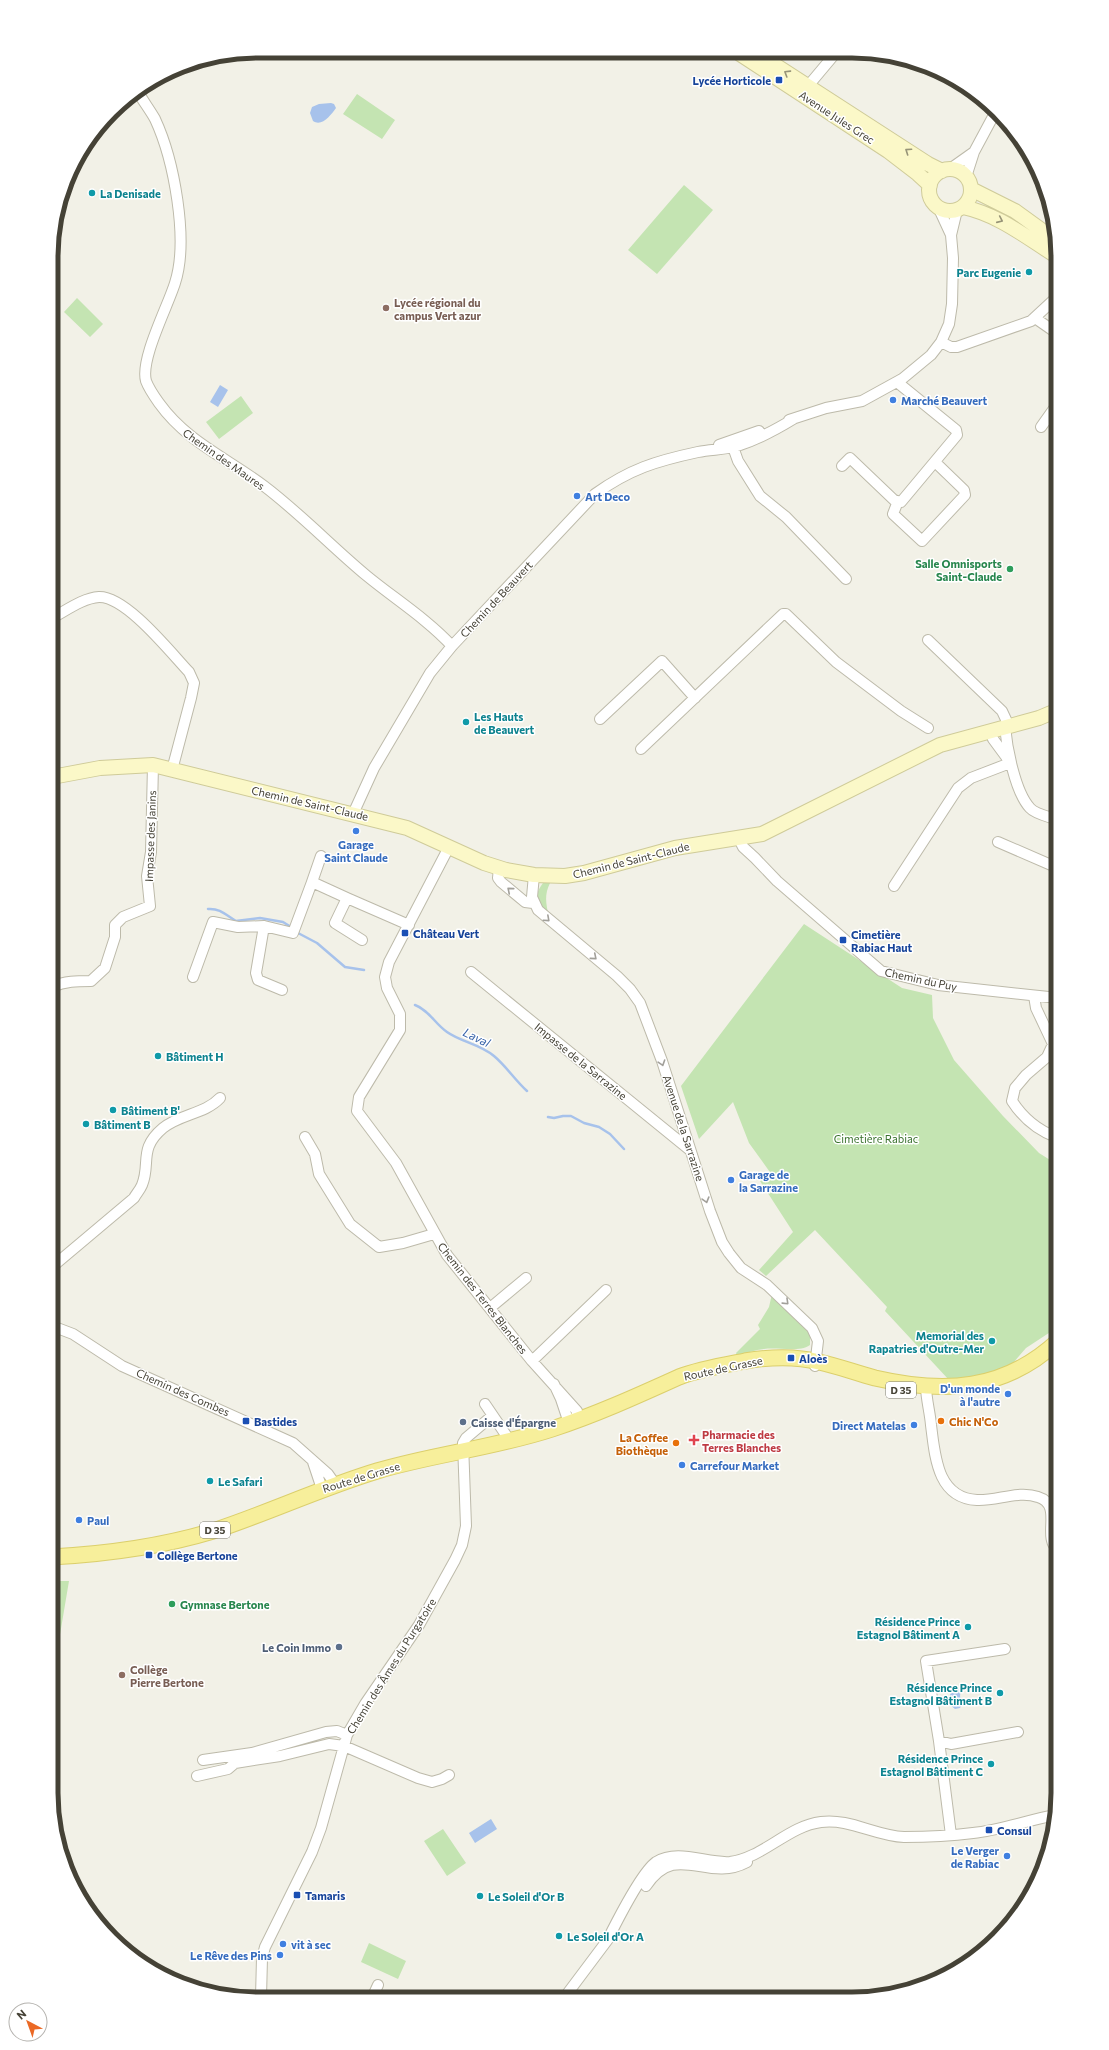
<svg xmlns="http://www.w3.org/2000/svg" width="1109" height="2050" font-family="Commissioner,sans-serif">
<style>
.green{fill:#c4e4b2}
.water{fill:#a7c2eb}
.lines{fill:none;stroke-linecap:round;stroke-linejoin:round}
.stream{stroke:#a7c2eb;stroke-width:2.5}
.street-casing{stroke:#bdbaaa;stroke-width:12}
.secondary-casing{stroke:#cfcb99;stroke-width:16}
.primary-casing{stroke:#dbcf6c;stroke-width:17}
.street{stroke:#fff;stroke-width:10}
.secondary{stroke:#fbf8c8;stroke-width:14}
.primary{stroke:#f7ef9b;stroke-width:15}
.oneway{stroke:#979478}
.oneway2{stroke:#a2a09a}
.transit-dot{fill:#1a4fb4;stroke:#fff;stroke-width:1.5}
.culture-dot{fill:#0f9aa8;stroke:#fff;stroke-width:1.5}
.education-dot{fill:#8d6e63;stroke:#fff;stroke-width:1.5}
.shop-dot{fill:#3f7fe0;stroke:#fff;stroke-width:1.5}
.leisure-dot{fill:#2e9e5b;stroke:#fff;stroke-width:1.5}
.food-dot{fill:#e8710a;stroke:#fff;stroke-width:1.5}
.service-dot{fill:#5c6f8a;stroke:#fff;stroke-width:1.5}
.health-dot{fill:#e0444e;stroke:#fff;stroke-width:1.5}
.labels{text-anchor:middle;dominant-baseline:central;stroke-width:3;stroke-linejoin:round;paint-order:stroke}
.shield{fill:#fff;stroke:#7d7b72;stroke-width:1}
.shield-label{font-size:10px;font-weight:bold;fill:#454236}
.transit-label{font-size:11px;font-weight:bold;fill:#164399;stroke:#fff;text-anchor:start}
.street-label{font-size:11px;fill:#454236;stroke:#fff}
.culture-label{font-size:11px;font-weight:bold;fill:#0d838f;stroke:#fff;text-anchor:start}
.education-label{font-size:11px;font-weight:bold;fill:#785e54;stroke:#fff;text-anchor:start}
.shop-label{font-size:11px;font-weight:bold;fill:#366cbe;stroke:#fff;text-anchor:start}
.leisure-label{font-size:11px;font-weight:bold;fill:#27864d;stroke:#fff;text-anchor:end}
.park-label{font-size:11px;fill:#3a722e;stroke:#fff}
.food-label{font-size:11px;font-weight:bold;fill:#c56008;stroke:#fff;text-anchor:start}
.service-label{font-size:11px;font-weight:bold;fill:#4e5e75;stroke:#fff;text-anchor:start}
.health-label{font-size:11px;font-weight:bold;fill:#be3a42;stroke:#fff;text-anchor:start}
.water-label{font-size:12px;font-style:italic;fill:#3763a9;stroke:#fff}
.rim{fill:none;stroke:#454236;stroke-width:5}
</style>
<rect width="100%" height="100%" fill="#f2f1e7"/>
<path class="green" d="M357 94 395 120 382 139 343 114Z
M684 185 713 210 657 274 628 250Z
M77 298 103 324 90 337 64 312Z
M241 396 253 413 219 439 206 422Z
M543 883H550C544 895 546 904 549 917 538 903 532 898 543 883Z
M804 924 902 988 932 995 933 1018 954 1060 1003 1116 1039 1153 1058 1165V1327L1026 1348 1007 1370 949 1380 885 1311 887 1307 815 1230 766 1276 759 1270 793 1232 760 1181 772 1175 749 1143 733 1102 699 1139 681 1086Z
M772 1294 808 1328 810 1334V1345C798 1353 779 1347 764 1349 755 1350 746 1353 737 1356L736 1353 760 1329 758 1325 769 1307Z
M51 1581H69L51 1688Z
M443 1829 466 1863 447 1876 424 1841Z
M369 1943 406 1961 398 1979 361 1962Z"/>
<path class="water" d="M331 103 334 104 336 108C331 115 322 127 313 121L310 113 312 107 319 104Z
M220 385 228 390 218 407 210 402Z
M956 1687 961 1689 960 1696 962 1704 960 1708 955 1709 949 1704C949 1697 950 1691 956 1687Z
M491 1819 497 1829 475 1843 469 1833Z"/>
<g class="lines">
<path class="stream" d="M208 909C220 908 226 915 236 921L260 918 283 922 291 927
M298 933 317 943 345 967 364 970
M415 1005C429 1010 435 1024 447 1032 461 1042 480 1044 494 1056 506 1066 515 1080 527 1091
M548 1117 554 1118 563 1116H571L584 1123 599 1127 610 1134 624 1149"/>
<defs>
<path id="street" d="M808 86 834 55
M138 92C143 101 150 110 155 119 174 160 189 240 175 283 168 306 140 359 146 381 149 389 154 396 159 403 187 442 227 458 264 486 301 514 332 547 367 576 395 599 427 619 452 646
M950 169 974 152
M966 177 974 152 996 111
M939 209 951 235
M1035 318 1058 334
M941 342 951 347H957L1031 321 1058 296
M789 420 826 408 862 401 902 379 931 355 941 342 949 324 952 304 953 258 951 235 957 210
M1041 427 1058 403
M719 445 759 431
M733 447 738 461 760 496 786 517 846 579
M842 466 850 458 894 500 901 502 957 435 956 430 897 382
M898 501 893 514 922 541 965 495 964 490 935 462
M52 618C67 610 83 598 99 597 126 596 171 653 189 672L194 683 191 698 172 770
M928 640 1002 711 1009 726
M600 719 662 661 695 698
M1005 727C1007 748 1015 792 1030 808 1035 814 1050 817 1058 820
M990 730 993 739 1007 758
M641 749 783 614H786L836 662 901 711 928 728
M353 814 374 768 430 673 452 646 595 494C630 469 656 461 698 452 712 449 727 450 740 445 759 439 777 429 795 418
M739 839 743 847 755 858 777 881 881 971 938 985 1058 998
M998 842 1058 868
M449 847 389 962 385 977 387 988 400 1014V1030L359 1097 357 1111 396 1163 447 1255 532 1361 577 1411 576 1421 567 1417 561 1399 554 1384
M499 868 498 878 501 882 525 902 533 903
M534 875 532 897 538 910 617 976 630 989 640 1003 662 1061 710 1211 722 1242 729 1253 741 1268 767 1285 812 1328 818 1341 815 1366
M312 882 321 856
M894 886 958 788 971 778 1010 763
M264 926 256 973 258 980 282 990
M362 940 335 923 347 898 409 925
M471 972 690 1150
M193 977 213 922 238 927 264 926 293 933 312 882 347 898
M52 987C65 981 77 981 91 981L105 968 115 937V925L123 917 150 906 147 876 151 852 153 765
M1034 996 1036 1008 1053 1044 1047 1057 1026 1075 1015 1088 1012 1101C1023 1118 1037 1130 1056 1137
M305 1137 315 1154 319 1174 350 1224 379 1247 403 1243 434 1234
M52 1267 134 1198C136 1194 140 1190 142 1185 151 1163 138 1149 163 1128 180 1114 205 1114 220 1098
M490 1308 526 1278
M52 1326 73 1334 122 1366 293 1443 328 1474 335 1484
M532 1361 606 1290
M926 1386C926 1399 930 1412 931 1425 935 1456 937 1498 977 1500 997 1501 1019 1490 1038 1497 1064 1505 1041 1537 1058 1550
M485 1404 510 1441
M313 1462 322 1489
M939 1741 951 1744 1018 1732
M203 1760 252 1753 326 1732 337 1731 347 1735
M197 1776 228 1769 235 1763 280 1756 329 1744 344 1746 418 1778 432 1782 442 1779 449 1775
M951 1835 939 1741 926 1661 1005 1649
M646 1886C677 1840 706 1884 747 1862
M608 1939C617 1921 642 1872 656 1862 678 1848 707 1864 730 1862 763 1858 788 1826 821 1822 849 1818 876 1836 904 1837 927 1837 950 1836 973 1833 1001 1830 1028 1820 1056 1815
M433 1996 436 1998
M261 1997 262 1958 265 1947 312 1852 321 1828 347 1735 365 1704 419 1625 455 1560 462 1545 466 1526 463 1443 466 1438 492 1416
M372 1998 378 1985
M564 1998 612 1934"/>
<path id="secondary" d="M740 54 888 151 918 174 930 185
M758 54 928 164 942 171
M929 190a21 21 0 1 1 42 0a21 21 0 1 1-42 0Z
M971 189 1015 211 1055 240
M963 207C1000 215 1027 238 1058 257
M52 777 100 768 153 765 407 828 484 863 506 870 534 875 565 876 584 873 675 848 762 834 940 745 1039 718 1058 710"/>
<path id="primary" d="M51 1557C106 1554 160 1547 213 1531 268 1513 321 1488 377 1471 434 1454 494 1448 552 1429 595 1415 637 1396 679 1377 699 1369 724 1365 745 1361 769 1357 796 1356 819 1362 838 1366 856 1373 875 1378 944 1394 1004 1391 1058 1341"/>
</defs>
<use href="#street" class="street-casing"/>
<use href="#secondary" class="secondary-casing"/>
<use href="#primary" class="primary-casing"/>
<use href="#street" class="street"/>
<use href="#secondary" class="secondary"/>
<use href="#primary" class="primary"/>
</g>
<defs><path id="oneway-chevron" d="M-2-3.5L2.5 0L-2 3.5" fill="none" stroke-width="1.6" stroke-linecap="round" stroke-linejoin="round"/></defs>
<g class="oneway">
<use href="#oneway-chevron" transform="translate(787 73) rotate(-148)"/>
<use href="#oneway-chevron" transform="translate(908 151) rotate(-146)"/>
<use href="#oneway-chevron" transform="translate(1000 220) rotate(24)"/>
</g>
<g class="oneway2">
<use href="#oneway-chevron" transform="translate(510 890) rotate(-140)"/>
<use href="#oneway-chevron" transform="translate(547 919) rotate(42)"/>
<use href="#oneway-chevron" transform="translate(594 957) rotate(40)"/>
<use href="#oneway-chevron" transform="translate(662 1063) rotate(72)"/>
<use href="#oneway-chevron" transform="translate(706 1200) rotate(74)"/>
<use href="#oneway-chevron" transform="translate(786 1302) rotate(44)"/>
</g>
<g class="transit-dot">
<rect x="775" y="76" width="8" height="8" rx="2"/>
<rect x="401" y="929" width="8" height="8" rx="2"/>
<rect x="839" y="936" width="8" height="8" rx="2"/>
<rect x="787" y="1354" width="8" height="8" rx="2"/>
<rect x="242" y="1417" width="8" height="8" rx="2"/>
<rect x="145" y="1551" width="8" height="8" rx="2"/>
<rect x="985" y="1826" width="8" height="8" rx="2"/>
<rect x="293" y="1891" width="8" height="8" rx="2"/>
</g>
<g class="culture-dot">
<circle cx="92" cy="193" r="4"/>
<circle cx="1029" cy="272" r="4"/>
<circle cx="466" cy="722" r="4"/>
<circle cx="158" cy="1056" r="4"/>
<circle cx="113" cy="1110" r="4"/>
<circle cx="86" cy="1124" r="4"/>
<circle cx="992" cy="1341" r="4"/>
<circle cx="210" cy="1481" r="4"/>
<circle cx="968" cy="1627" r="4"/>
<circle cx="1000" cy="1693" r="4"/>
<circle cx="991" cy="1764" r="4"/>
<circle cx="480" cy="1896" r="4"/>
<circle cx="559" cy="1936" r="4"/>
</g>
<g class="education-dot">
<circle cx="386" cy="308" r="4"/>
<circle cx="122" cy="1675" r="4"/>
</g>
<g class="shop-dot">
<circle cx="893" cy="400" r="4"/>
<circle cx="577" cy="496" r="4"/>
<circle cx="356" cy="831" r="4"/>
<circle cx="731" cy="1180" r="4"/>
<circle cx="1008" cy="1394" r="4"/>
<circle cx="914" cy="1425" r="4"/>
<circle cx="682" cy="1465" r="4"/>
<circle cx="79" cy="1520" r="4"/>
<circle cx="1007" cy="1856" r="4"/>
<circle cx="283" cy="1944" r="4"/>
<circle cx="280" cy="1955" r="4"/>
</g>
<g class="leisure-dot">
<circle cx="1010" cy="569" r="4"/>
<circle cx="172" cy="1604" r="4"/>
</g>
<g class="food-dot">
<circle cx="941" cy="1421" r="4"/>
<circle cx="676" cy="1443" r="4"/>
</g>
<g class="service-dot">
<circle cx="463" cy="1422" r="4"/>
<circle cx="339" cy="1647" r="4"/>
</g>
<path class="health-dot" d="M692 1434h4v4h4v4h-4v4h-4v-4h-4v-4h4z"/>
<g class="labels">
<g class="shield">
<rect x="886" y="1382" width="30" height="16" rx="3"/>
<rect x="200" y="1522" width="30" height="16" rx="3"/>
</g>
<g class="shield-label">
<text x="901" y="1390">D 35</text>
<text x="215" y="1530">D 35</text>
</g>
<g class="transit-label">
<text x="771" y="80" text-anchor="end">Lycée Horticole</text>
<text x="413" y="933">Château Vert</text>
<text x="851" y="934">Cimetière<tspan x="851" dy="13">Rabiac Haut</tspan></text>
<text x="799" y="1358">Aloès</text>
<text x="254" y="1421">Bastides</text>
<text x="157" y="1555">Collège Bertone</text>
<text x="997" y="1830">Consul</text>
<text x="305" y="1895">Tamaris</text>
</g>
<g class="street-label">
<text transform="translate(837 117) rotate(33)">Avenue Jules Grec</text>
<text transform="translate(224 459) rotate(35)">Chemin des Maures</text>
<text transform="translate(496 599) rotate(-47)">Chemin de Beauvert</text>
<text transform="translate(310 803) rotate(13)">Chemin de Saint-Claude</text>
<text transform="translate(150 836) rotate(-88)">Impasse des Janins</text>
<text transform="translate(631 860) rotate(-14)">Chemin de Saint-Claude</text>
<text transform="translate(921 979) rotate(12)">Chemin du Puy</text>
<text transform="translate(581 1061) rotate(39)">Impasse de la Sarrazine</text>
<text transform="translate(684 1128) rotate(72)">Avenue de la Sarrazine</text>
<text transform="translate(483 1298) rotate(52)">Chemin des Terres Blanches</text>
<text transform="translate(723 1368) rotate(-12)">Route de Grasse</text>
<text transform="translate(183 1392) rotate(24)">Chemin des Combes</text>
<text transform="translate(361 1477) rotate(-17)">Route de Grasse</text>
<text transform="translate(391 1666) rotate(-58)">Chemin des Âmes du Purgatoire</text>
</g>
<g class="culture-label">
<text x="100" y="193">La Denisade</text>
<text x="1021" y="272" text-anchor="end">Parc Eugenie</text>
<text x="474" y="716">Les Hauts<tspan x="474" dy="13">de Beauvert</tspan></text>
<text x="166" y="1056">Bâtiment H</text>
<text x="121" y="1110">Bâtiment B'</text>
<text x="94" y="1124">Bâtiment B</text>
<text x="984" y="1335" text-anchor="end">Memorial des<tspan x="984" dy="13">Rapatries d'Outre-Mer</tspan></text>
<text x="218" y="1481">Le Safari</text>
<text x="960" y="1621" text-anchor="end">Résidence Prince<tspan x="960" dy="13">Estagnol Bâtiment A</tspan></text>
<text x="992" y="1687" text-anchor="end">Résidence Prince<tspan x="992" dy="13">Estagnol Bâtiment B</tspan></text>
<text x="983" y="1758" text-anchor="end">Résidence Prince<tspan x="983" dy="13">Estagnol Bâtiment C</tspan></text>
<text x="488" y="1896">Le Soleil d'Or B</text>
<text x="567" y="1936">Le Soleil d'Or A</text>
</g>
<g class="education-label">
<text x="394" y="302">Lycée régional du<tspan x="394" dy="13">campus Vert azur</tspan></text>
<text x="130" y="1669">Collège<tspan x="130" dy="13">Pierre Bertone</tspan></text>
</g>
<g class="shop-label">
<text x="901" y="400">Marché Beauvert</text>
<text x="585" y="496">Art Deco</text>
<text x="356" y="844" text-anchor="middle">Garage<tspan x="356" dy="13">Saint Claude</tspan></text>
<text x="739" y="1174">Garage de<tspan x="739" dy="13">la Sarrazine</tspan></text>
<text x="1000" y="1388" text-anchor="end">D'un monde<tspan x="1000" dy="13">à l'autre</tspan></text>
<text x="906" y="1425" text-anchor="end">Direct Matelas</text>
<text x="690" y="1465">Carrefour Market</text>
<text x="87" y="1520">Paul</text>
<text x="999" y="1850" text-anchor="end">Le Verger<tspan x="999" dy="13">de Rabiac</tspan></text>
<text x="291" y="1944">vit à sec</text>
<text x="272" y="1955" text-anchor="end">Le Rêve des Pins</text>
</g>
<g class="leisure-label">
<text x="1002" y="563">Salle Omnisports<tspan x="1002" dy="13">Saint-Claude</tspan></text>
<text x="180" y="1604" text-anchor="start">Gymnase Bertone</text>
</g>
<g class="park-label">
<text x="876" y="1138">Cimetière Rabiac</text>
</g>
<g class="food-label">
<text x="949" y="1421">Chic N'Co</text>
<text x="668" y="1437" text-anchor="end">La Coffee<tspan x="668" dy="13">Biothèque</tspan></text>
</g>
<g class="service-label">
<text x="471" y="1422">Caisse d'Épargne</text>
<text x="331" y="1647" text-anchor="end">Le Coin Immo</text>
</g>
<g class="health-label">
<text x="702" y="1434">Pharmacie des<tspan x="702" dy="13">Terres Blanches</tspan></text>
</g>
<g class="water-label">
<text transform="translate(477 1037) rotate(26)">Laval</text>
</g>
</g>
<path d="M0 0H1109V2050H0ZM257 58H852A199 199 0 0 1 1051 257V1793A199 199 0 0 1 852 1992H257A199 199 0 0 1 58 1793V257A199 199 0 0 1 257 58Z" fill="#fff" fill-rule="evenodd"/>
<path class="rim" d="M257 58H852A199 199 0 0 1 1051 257V1793A199 199 0 0 1 852 1992H257A199 199 0 0 1 58 1793V257A199 199 0 0 1 257 58Z"/>
<g transform="translate(28 2022) rotate(319)"><circle r="19" fill="#ffffff" stroke="#b5b3af"/>
<path d="M0-3L7 15L0 10L-7 15Z" fill="#eb6925"/>
<text y="-6" font-size="11" font-weight="bold" text-anchor="middle" fill="#454236">N</text>
</g>
</svg>
